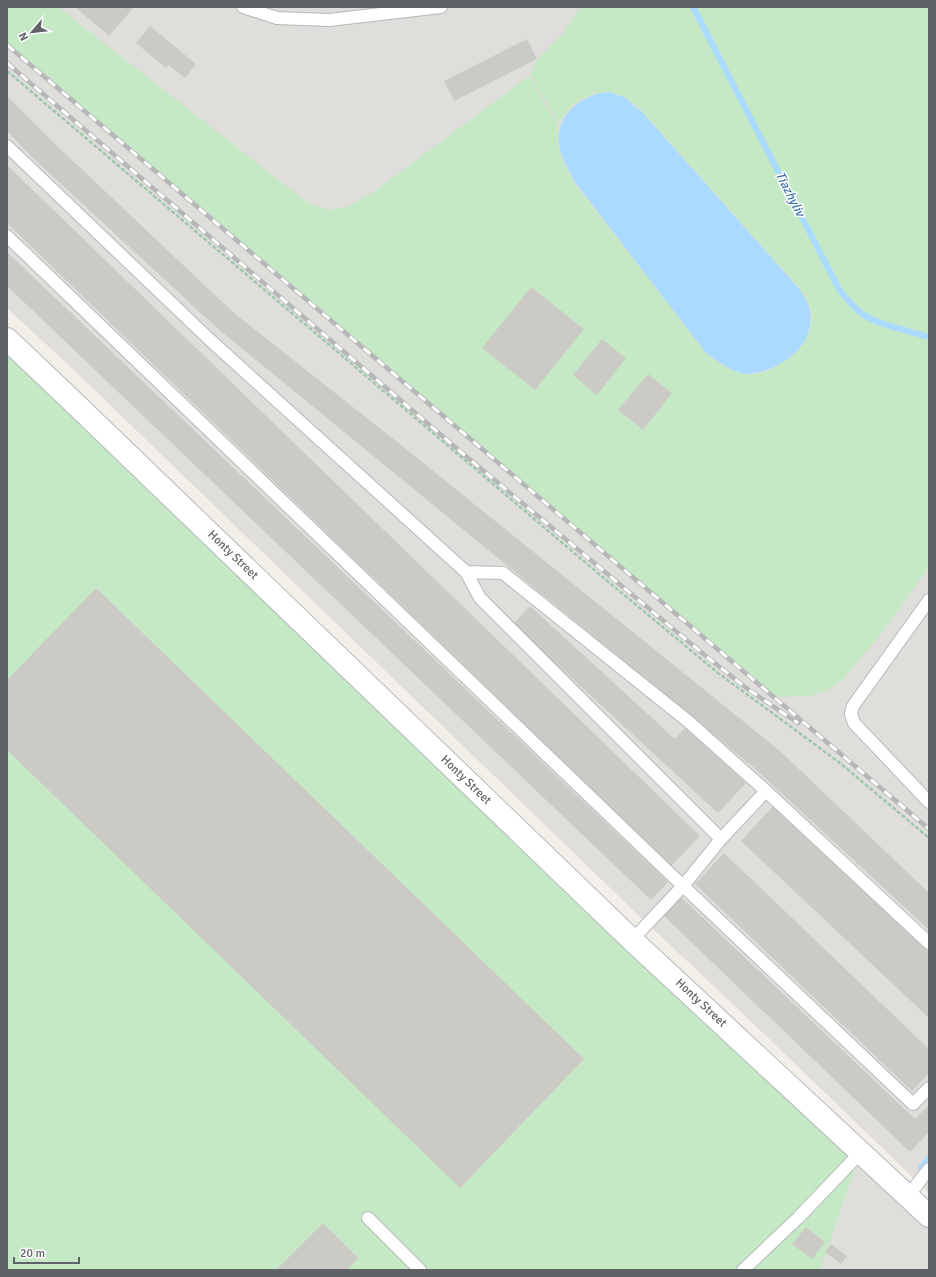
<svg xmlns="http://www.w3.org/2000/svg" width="936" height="1277" font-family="Signika,sans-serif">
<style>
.industrial{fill:#e0deda}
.green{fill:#c5e8c5}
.water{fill:#aadaff}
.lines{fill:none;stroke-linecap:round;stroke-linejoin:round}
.stream{stroke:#aadaff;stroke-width:6}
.building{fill:#cccac5}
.lane-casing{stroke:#b5b8bc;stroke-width:14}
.secondary-casing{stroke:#b6babf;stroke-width:24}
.path{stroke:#9cc7a9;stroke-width:2.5;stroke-dasharray:4 2;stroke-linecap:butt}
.lane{stroke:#fff;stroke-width:12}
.secondary{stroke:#fff;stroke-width:22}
.rail-casing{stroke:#b6b7b8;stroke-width:4.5}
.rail{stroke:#fff;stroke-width:3;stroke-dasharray:9;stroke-linecap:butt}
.labels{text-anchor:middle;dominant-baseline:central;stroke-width:3;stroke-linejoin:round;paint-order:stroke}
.street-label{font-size:12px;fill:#5f6368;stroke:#fff}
.water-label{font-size:13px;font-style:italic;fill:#4174aa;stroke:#fff}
</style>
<rect width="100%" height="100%" fill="#f1efe8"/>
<path class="industrial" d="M7 7H929V1193L737 1008 635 912 77 373 7 308Z
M861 1152 929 1216V1270H820Z"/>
<path class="green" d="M7 7H58L308 203 328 210 347 207 373 192 529 76 558 126V145L563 161 574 183 707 354C718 362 733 374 748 374 760 375 770 370 780 364 801 353 817 331 810 306 808 301 804 295 801 290L642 111C636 106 629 99 622 96 604 88 584 95 570 108 565 113 562 119 559 124L530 75 537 59 563 33 580 7H929V567L881 634 843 679 826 691 810 696 776 697 7 45Z
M7 340 861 1152 820 1270H7Z"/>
<path class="water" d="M609 92 624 97 642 112 801 291C803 296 808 302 809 307 816 335 799 354 776 366 767 370 757 374 747 374 733 373 717 361 706 353L574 181C568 169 561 157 559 144 556 121 573 102 594 95 598 93 604 93 609 92Z"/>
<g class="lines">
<path class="stream" d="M693 7 840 291C848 300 856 311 867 317 883 326 910 331 929 337
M921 1168 929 1158"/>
</g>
<path class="building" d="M75 7H134L109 36Z
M150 26 196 64 185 78 169 65 166 68 136 43Z
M527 39 537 59 454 101 444 81Z
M7 96 55 144 234 313 411 453 780 751 929 893V930L752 766 217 328 33 158 7 131Z
M7 165 700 836 671 866 7 223Z
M7 252 668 882 651 900 7 286Z
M531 287 584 329 535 390 482 348Z
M602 339 626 358 597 395 573 375Z
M648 374 672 393 643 430 618 410Z
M96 588 584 1059 460 1188 7 750V680Z
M530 606 675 739 685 728 746 783 718 813 513 624Z
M773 806 929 952V1018L741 841Z
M724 853 929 1049V1073L912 1091 695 884Z
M681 897 915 1119 929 1105V1132L910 1152 662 914Z
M323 1223 358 1258 347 1270H276Z
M806 1227 825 1242 812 1259 792 1244Z
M831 1244 847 1256 841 1264 825 1252Z"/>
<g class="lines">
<defs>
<path id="lane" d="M243 7 277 18 329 20 441 7
M7 146 209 339 466 572 480 598 721 839
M7 236 683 886 913 1104 929 1088
M466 572 503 573 689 722 766 791 929 943
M929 600 853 706 851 714 854 723 929 802
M632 940 683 886 721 839 766 791
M908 1196 929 1169
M368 1218 420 1270
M743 1270 798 1218 861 1152"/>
<path id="secondary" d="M7 339 67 396 632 940 929 1216"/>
</defs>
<use href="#lane" class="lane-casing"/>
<use href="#secondary" class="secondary-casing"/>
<path class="path" d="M7 71 593 569 718 673 840 763 929 838"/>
<use href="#lane" class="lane"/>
<use href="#secondary" class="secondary"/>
<defs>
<path id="rail" d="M7 45 929 829
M7 63 461 452 707 657 749 690 798 723"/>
</defs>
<use href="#rail" class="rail-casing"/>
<use href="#rail" class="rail"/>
</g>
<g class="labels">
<g class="street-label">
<text transform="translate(233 555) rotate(44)">Honty Street</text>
<text transform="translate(466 780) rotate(44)">Honty Street</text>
<text transform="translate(701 1003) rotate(43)">Honty Street</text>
</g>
<g class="water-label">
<text transform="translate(790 194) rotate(63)">Tiazhyliv</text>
</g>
</g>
<rect width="936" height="1277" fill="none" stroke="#5f6368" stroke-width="16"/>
<g transform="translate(32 32) rotate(242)" stroke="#ffffff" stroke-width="3" paint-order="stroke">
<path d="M0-3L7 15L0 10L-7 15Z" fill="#5f6368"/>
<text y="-6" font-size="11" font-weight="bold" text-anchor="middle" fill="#5f6368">N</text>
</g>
<path d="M14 1257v6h65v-6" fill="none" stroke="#5f6368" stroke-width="2"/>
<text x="20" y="1257" font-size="12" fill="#5f6368" stroke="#ffffff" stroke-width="3" paint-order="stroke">20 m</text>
</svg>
